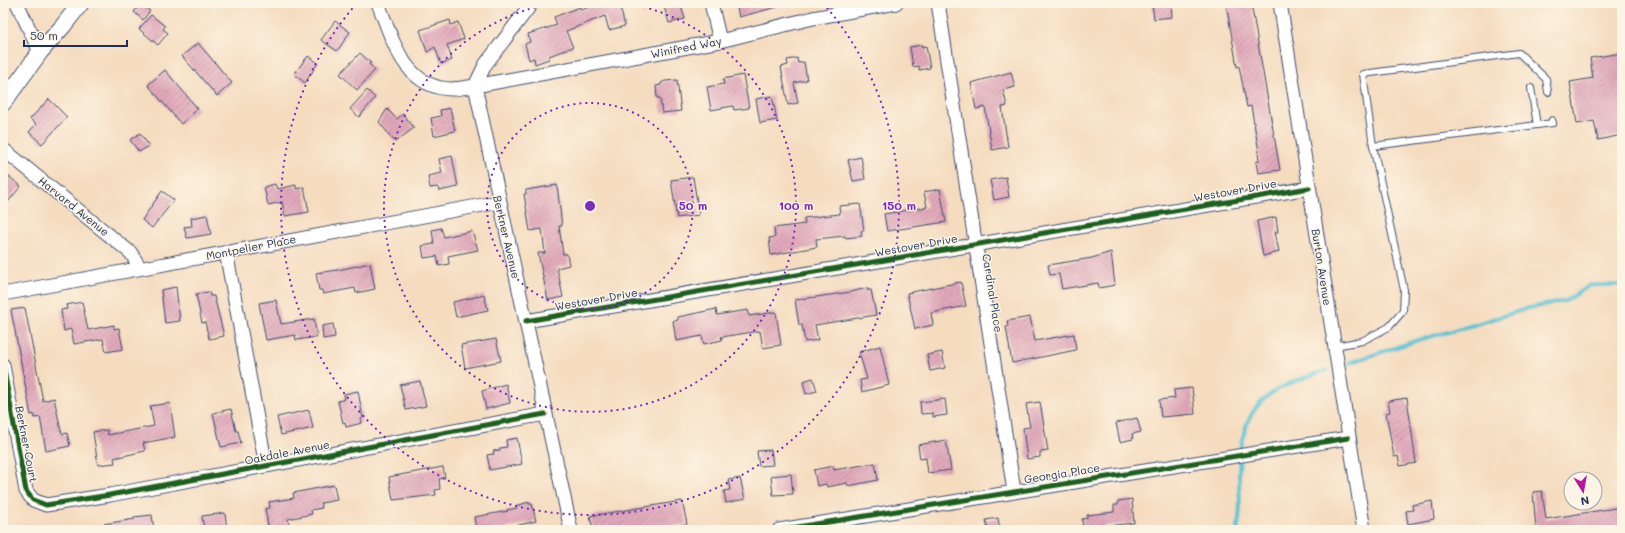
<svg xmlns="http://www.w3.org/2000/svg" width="1625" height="533" font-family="Mali,sans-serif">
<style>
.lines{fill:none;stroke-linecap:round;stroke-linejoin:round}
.stream{stroke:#57c1d3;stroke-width:4}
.building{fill:url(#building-hatch)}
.service-casing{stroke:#3c496d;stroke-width:8}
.minor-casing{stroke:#3c496d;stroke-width:15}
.tertiary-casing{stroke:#3c496d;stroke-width:18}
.service{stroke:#fff;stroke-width:6}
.minor{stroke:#fff;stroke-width:13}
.tertiary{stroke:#fff;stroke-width:16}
.cycleway-casing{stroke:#fcf5e5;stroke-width:8}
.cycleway{stroke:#1b5e20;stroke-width:5}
.ring{fill:none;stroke:#7b2cbf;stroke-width:2;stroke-dasharray:2 4}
.labels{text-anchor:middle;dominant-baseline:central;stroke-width:3;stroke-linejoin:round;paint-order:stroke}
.street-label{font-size:11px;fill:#1b2f5e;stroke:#fcf5e5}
.centre{fill:#7b2cbf;stroke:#fcf5e5;stroke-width:2}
.ring-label{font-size:12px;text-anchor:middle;font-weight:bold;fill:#7b2cbf;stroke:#fcf5e5;stroke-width:3;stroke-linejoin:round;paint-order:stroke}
</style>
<defs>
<pattern id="building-hatch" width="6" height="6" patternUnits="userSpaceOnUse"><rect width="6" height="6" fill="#e2a9bb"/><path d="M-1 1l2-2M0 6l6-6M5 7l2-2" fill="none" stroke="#b68a9b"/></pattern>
</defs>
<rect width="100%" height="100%" fill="#fcf5e5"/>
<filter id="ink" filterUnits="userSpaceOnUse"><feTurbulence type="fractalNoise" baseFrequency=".025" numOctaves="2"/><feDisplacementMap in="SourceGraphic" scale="8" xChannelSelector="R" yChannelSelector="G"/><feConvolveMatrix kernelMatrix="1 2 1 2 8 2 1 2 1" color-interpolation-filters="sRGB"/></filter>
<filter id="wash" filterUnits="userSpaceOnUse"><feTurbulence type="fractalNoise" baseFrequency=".012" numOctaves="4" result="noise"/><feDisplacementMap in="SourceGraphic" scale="16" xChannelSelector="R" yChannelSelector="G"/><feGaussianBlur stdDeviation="0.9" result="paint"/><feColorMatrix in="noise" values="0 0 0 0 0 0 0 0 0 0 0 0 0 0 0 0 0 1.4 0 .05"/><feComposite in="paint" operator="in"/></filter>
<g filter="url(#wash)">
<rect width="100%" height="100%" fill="#f5dcbf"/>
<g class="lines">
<path class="stream" d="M1349 363 1418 340 1467 327 1529 308 1566 301 1590 285H1622
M1237 530C1242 510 1239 492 1239 472 1241 403 1265 390 1327 370"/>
</g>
<g id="blocks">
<path class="building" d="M599 3H619L625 26 609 30 605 16 566 31 573 47 549 56V59L535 64 534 58 529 60 525 44 530 42 528 34 557 25 554 17 580 7 581 10Z
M663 3H680L685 19 669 23Z
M736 3H777V7L739 17Z
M1152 3H1171L1172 17 1154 19Z
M1226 3H1251L1280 170 1258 173 1256 162 1259 161 1258 152H1259L1251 106 1247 107 1239 66 1237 67Z
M140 4 150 11 143 20 134 12Z
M151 15 165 26 163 29 168 33 158 45 139 29Z
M450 20 451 25 458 22 464 39 447 45 452 60 441 64 435 47 427 52 420 30Z
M335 21 350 32 337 51 321 40Z
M198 43 232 83 217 96 182 56Z
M922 45V47L926 46 930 68 919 70V66L913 67 910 47Z
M360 53 371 63 369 64 375 70 357 90 340 74Z
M1622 53V135L1598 140 1594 121 1577 124 1570 82 1593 78 1590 58Z
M308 56 318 63 305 83 294 74Z
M797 58 798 63 804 62 807 80 794 83 798 103 788 105 781 67 788 65 787 60Z
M165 70 198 109 181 124 148 85Z
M1011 72 1015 87 1003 90 1007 106 1002 107 1008 147 992 150 985 107 976 109 971 83Z
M743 75 749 108 734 110 733 106 711 110 707 87 724 84 723 79Z
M677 80 681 111 662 113 660 98H657L656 86 661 85V83L665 81Z
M367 90 375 98 359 117 350 109Z
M772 96 777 120 760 123 756 99Z
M49 99 67 117 42 144 29 132 36 124 30 119Z
M450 108 455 131 434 136 431 118 441 116 440 110Z
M387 109 397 119 403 114 414 128 395 142 379 122Z
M140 133 149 146 139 152 130 140Z
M452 156 458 187 439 191 438 187 430 188 428 176 442 173 439 159Z
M861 157 865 179 853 181 848 160Z
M3 172 21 186 3 208Z
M693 177 699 215 677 218 671 180Z
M1006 177 1009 197 994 200 990 180Z
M275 184 277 189 296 185V189L304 187 309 212 285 216 282 202 268 205 264 187Z
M557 185 562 226H559L563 254H567L569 265 557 268 563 297 548 300 538 253H545L542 229 530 231 524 194H526V190Z
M940 189 946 222 887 231 884 214 927 207 924 192Z
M162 191 174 200 152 228 142 220Z
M860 204 864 230 861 231 862 236 846 238 845 236 816 239 817 247 771 255 769 238 775 237 774 228 805 224 804 218 840 214 839 206Z
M207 215 211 234 187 238 184 227 192 226 191 218Z
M1276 217 1278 232H1275L1279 252 1263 256 1257 221Z
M441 228 444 237 472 231 478 250 448 256 449 264 439 266 437 256 424 258 422 246 434 244 432 230Z
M1111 252 1115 285 1099 288 1098 283 1062 289 1059 274 1050 275 1048 265 1092 258Z
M370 263 375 289 356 293 355 288 323 294 322 290H319L316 273 338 270Z
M961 282 966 306 931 313 933 325 915 329 907 293Z
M176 287 180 321 165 323 161 290Z
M867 288V290H871L876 315 815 325 818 340 805 342 802 325H799L795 300 851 292Z
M209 292 210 296H214L224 336 209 339 205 322 202 323 196 294Z
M484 295 488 310 456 317 453 302Z
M276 300 281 324 314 319 317 337 296 340 295 335 266 340 259 303Z
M82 302 88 330 114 325V329L119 328 123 349 106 352 103 339 74 344 71 329 64 331 61 310 67 309 66 305Z
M25 308 43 401 54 398 61 431 63 434 67 433 70 446 46 451 40 417 35 418 34 414 31 415 11 310Z
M716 309 717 315 748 310 749 316 776 312 781 345 763 348 760 331 721 337 722 340 704 344 702 336 676 341 673 321 678 320V317Z
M1030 317 1035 341 1074 334 1076 350 1012 363 1006 327 1008 326 1007 321Z
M333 324 335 337 323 339 322 326Z
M496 339 501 361 465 368 461 345Z
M880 346 889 385 862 392 860 380 867 379 859 352Z
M942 352 945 368 930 371 927 355Z
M813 378 817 391 806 394 803 381Z
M420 381 426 406 406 410 400 385Z
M506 384 510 403 486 409 482 391Z
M1192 388 1195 414 1161 417 1159 400 1175 398 1174 390Z
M358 391 363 418 361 419 362 423 346 427 345 422 343 423 338 401 345 399 344 394Z
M1407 398 1416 463 1400 466 1398 456 1394 457 1386 413 1390 412 1388 401Z
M945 399 947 415 933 417V413L921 414 920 402Z
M1040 402 1048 451 1040 452V457L1027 459 1023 428 1030 427 1026 404Z
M170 403 175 437 143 443 145 451 114 458 115 463 98 465 93 432 107 430 108 435 154 426 150 406Z
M231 409 236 431H238L241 443 221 447 213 413Z
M309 410 313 428 281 435 277 417Z
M1137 418 1141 432 1132 434 1133 439 1120 442 1116 423Z
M517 438 522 464 490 470 487 455 494 454 493 451 500 450V448L507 447 506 440Z
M946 440 951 470 928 473 926 458 920 459 918 445Z
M771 450 773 465 759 466 757 451Z
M875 463 878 480 848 486 847 483 827 487 826 484 817 486 814 470 833 466 834 470Z
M443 467 445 478 439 479 440 489 435 490 436 495 393 500 389 477Z
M791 474 793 494 773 495 771 476Z
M740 478 745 499 726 503 724 491 730 490 728 480Z
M334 485 337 500 321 503 322 508 311 510 312 514 288 519 290 530H269L265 509 270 508 269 502 294 498 293 493Z
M1542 491 1546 519 1622 507V530H1609L1608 527 1587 530H1536L1533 492Z
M1132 499 1134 523 1105 526V530H1083L1082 519 1087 518V515L1114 512V505H1118V501Z
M682 501 687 524 654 530H593L590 516Z
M1432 501 1434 519 1408 524 1406 511 1413 510 1412 505Z
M529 502V504H532L536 521 498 530H476L474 517 508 511 507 510 517 508 516 506Z
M225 513 227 530H204L202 516Z
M152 515 154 530H105L104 524 135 519 134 517Z
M998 518 1000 530H988L986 520Z"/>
</g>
</g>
<g filter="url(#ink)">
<use href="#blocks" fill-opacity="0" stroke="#3c496d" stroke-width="1"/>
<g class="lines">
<defs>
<path id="service" d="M1531 88 1537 125
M1373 146 1537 125 1553 123 1552 120
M1335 346 1362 341 1389 327 1403 311 1404 290 1373 146 1363 74 1519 53 1546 79 1548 92"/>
<path id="minor" d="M17 3 40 52
M378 3C392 38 404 88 451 89 459 89 467 87 475 86L720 41 813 18 896 3
M711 3 720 41
M938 3 1014 491
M1280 3 1364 530
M475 86 571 530
M475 86 485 65 532 3
M3 149 131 253 140 268
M226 252 266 466
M3 294 499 202
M526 321 1309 188
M3 365 26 491 33 500 46 505 110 495 545 414
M779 530 1348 438"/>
<path id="tertiary" d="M3 103 40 52 63 26 81 3"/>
</defs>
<use href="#service" class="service-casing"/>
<use href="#minor" class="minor-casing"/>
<use href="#tertiary" class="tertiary-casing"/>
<use href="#service" class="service"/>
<use href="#minor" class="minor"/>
<use href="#tertiary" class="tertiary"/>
<defs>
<path id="cycleway" d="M526 321 1309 188
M3 365 26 491 33 500 46 505 110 495 545 414
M779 530 1348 438"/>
</defs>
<use href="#cycleway" class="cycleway-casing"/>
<use href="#cycleway" class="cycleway"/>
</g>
</g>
<g class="ring">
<circle cx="590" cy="206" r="103"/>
<path d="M626 3A206 206 0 1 1 554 3"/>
<path d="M823 3A309 309 0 1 1 357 3"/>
</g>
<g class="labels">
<g class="street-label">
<text transform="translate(686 47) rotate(-11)">Winifred Way</text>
<text transform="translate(1235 190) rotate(-10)">Westover Drive</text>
<text transform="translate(74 206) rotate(39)">Harvard Avenue</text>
<text transform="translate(507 237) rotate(77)">Berkner Avenue</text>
<text transform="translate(916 245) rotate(-10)">Westover Drive</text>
<text transform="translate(251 247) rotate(-11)">Montpelier Place</text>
<text transform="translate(1322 267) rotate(81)">Burton Avenue</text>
<text transform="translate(993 293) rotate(81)">Cardinal Place</text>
<text transform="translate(596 299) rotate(-10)">Westover Drive</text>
<text transform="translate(27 444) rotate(79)">Berkner Court</text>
<text transform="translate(287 452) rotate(-11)">Oakdale Avenue</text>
<text transform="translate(1062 473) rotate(-9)">Georgia Place</text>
</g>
</g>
<circle cx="590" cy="206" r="6" class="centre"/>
<g class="ring-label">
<text x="693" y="210">50 m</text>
<text x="796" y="210">100 m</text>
<text x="899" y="210">150 m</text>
</g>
<rect width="1625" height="533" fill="none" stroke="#fcf5e5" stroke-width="16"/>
<g transform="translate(1583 491) rotate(169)"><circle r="19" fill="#fcf5e5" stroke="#a2a6af"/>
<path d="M0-3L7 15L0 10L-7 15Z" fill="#b5179e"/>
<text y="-6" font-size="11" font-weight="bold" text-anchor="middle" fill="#1b2f5e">N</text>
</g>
<path d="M24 40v6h103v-6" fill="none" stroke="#1b2f5e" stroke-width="2"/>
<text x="30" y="40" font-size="12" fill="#1b2f5e" stroke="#fcf5e5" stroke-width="3" paint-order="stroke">50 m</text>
</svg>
